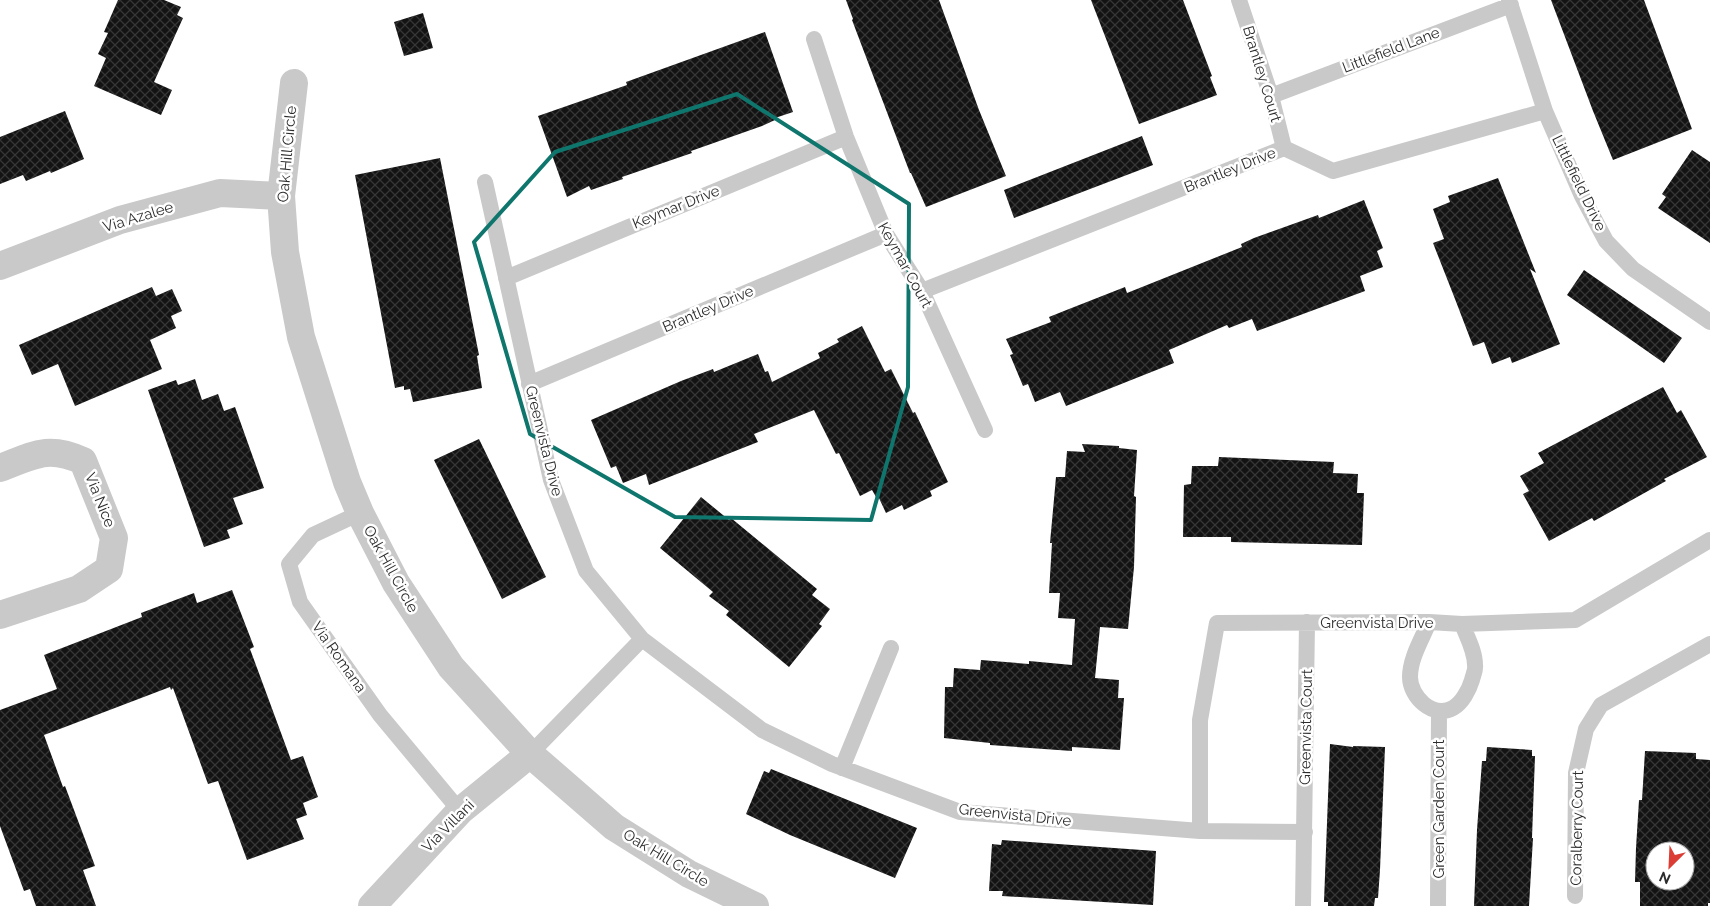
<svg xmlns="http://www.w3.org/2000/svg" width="1710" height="906" font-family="Raleway,sans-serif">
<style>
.building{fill:url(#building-cross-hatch);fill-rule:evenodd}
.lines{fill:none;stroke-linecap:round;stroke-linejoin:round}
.service{stroke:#c9c9c9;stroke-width:16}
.minor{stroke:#c9c9c9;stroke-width:28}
.marked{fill:none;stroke:#0f766e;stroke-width:4;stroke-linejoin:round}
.labels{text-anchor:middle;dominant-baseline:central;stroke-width:5;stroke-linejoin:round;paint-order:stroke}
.street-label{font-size:15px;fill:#2c2c2c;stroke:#fff}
</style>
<defs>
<pattern id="building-cross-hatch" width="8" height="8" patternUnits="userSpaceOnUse" patternTransform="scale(1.25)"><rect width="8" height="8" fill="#131313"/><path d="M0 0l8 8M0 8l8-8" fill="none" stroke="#363636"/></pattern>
</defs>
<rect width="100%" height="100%" fill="#fff"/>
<path class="building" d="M118 0H164L181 7 177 15 183 18 154 82 172 90 161 115 94 86 106 58 98 54 108 33 104 32Z
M846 0H939L979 110 1006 176 926 207 911 173H910L852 20 853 19Z
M1091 0H1183L1212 76 1210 77 1217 95 1139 124Z
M1551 0H1644L1692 129 1613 160 1593 111Z
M423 13 433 48 404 56 394 22Z
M765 32 793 112 775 118V120L762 126 691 151 692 153 622 177 623 179 591 190 589 186 567 197 538 116 627 85 626 82Z
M65 111 84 159 51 173 50 171 26 181 23 175 0 184V137Z
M1142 136 1153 165 1014 218 1004 190Z
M1692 150 1710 162V243L1658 208 1666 197 1662 194Z
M440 158 477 345 479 355 477 356 482 388 413 402 410 389 404 390V386L395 388 355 175Z
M1498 178 1536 273 1530 269 1560 344 1512 363 1510 357 1492 364 1484 342 1473 346 1455 299 1433 243 1444 239 1433 209 1450 202 1448 196Z
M1364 200 1383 248 1377 251 1383 267 1360 276 1365 291 1257 331 1252 319 1229 328 1227 325 1169 350 1174 363 1066 406 1060 392 1035 402 1028 384 1023 386 1010 355 1013 354 1006 339 1051 322 1049 317 1069 309 1125 287 1127 293 1242 247 1241 244 1254 238 1318 215 1319 218Z
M1584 270 1682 338 1664 363 1567 295Z
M152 287 156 296 172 289 182 311 171 316 176 328 150 340 162 369 75 406 58 364 32 375 19 345Z
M862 326 885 372 891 369 913 413 915 412 948 482 930 491 932 496 904 510 902 505 886 513 878 496 876 497 872 490 860 496 839 453 836 454 814 410 754 434 758 442 649 485 646 474 623 483 616 466 611 468 591 420 681 381 713 369 714 372 758 354 765 372 768 371 772 382 820 358 818 353 839 342 837 339Z
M195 379 202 400 218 394 224 411 235 407 264 488 233 498 243 524 227 530 230 538 204 547 148 390 176 380 178 385Z
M1663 387 1677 413 1681 410 1707 457 1664 479 1666 481 1594 521 1592 518 1549 541 1523 494 1529 491 1520 476 1544 463 1538 453Z
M479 439 546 577 502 599 434 460Z
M1082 444 1119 446V448L1137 450 1134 496 1136 497 1134 567 1128 629 1100 627 1095 678 1119 680 1118 698H1124L1120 750 1072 747V751L990 745V743L944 738 945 687H953L954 668 980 670 981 660 1029 664V661L1072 665 1075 619 1058 618 1060 593H1049L1052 543H1050L1056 477H1065L1067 451 1085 452Z
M1219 457 1334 462 1333 473 1358 474 1357 493H1364L1362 545 1231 542V537H1183L1184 485 1191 484 1192 466H1218Z
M701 497 729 520 731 518 817 589 812 595 830 609 819 624 822 626 789 667 726 615 729 611 709 596 713 592 660 548Z
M232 590 254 647 250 649 291 760 303 756 318 797 303 803 307 815 296 819 304 839 247 860 218 781 208 784 173 688 171 690 170 687 44 735 63 787 65 786 95 866 83 870 96 906H36L30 889 24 891 0 826V710L57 689 44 655 142 617 141 613 194 593 197 603Z
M1330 744 1353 747V746L1385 747 1380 870 1378 898H1375L1374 906H1328V902H1324Z
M1487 747 1532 750V756H1535L1532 838H1533L1529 906H1474L1477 830 1482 761H1486Z
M1645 751 1696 753V759L1710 760V903H1708V906H1640V882H1635L1636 848 1639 800H1642ZM1655 851H1685V881H1655Z
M771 769 917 828 895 878 790 835 746 814 764 771 769 773Z
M1002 840 1156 851 1153 905 1002 896 1003 891H989L992 844 1001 845Z"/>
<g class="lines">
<path class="service" d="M1239 0 1271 96 1284 148
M1509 0 1545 111 1582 196 1606 241 1633 269 1710 322
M814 39 846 137 886 234 922 291 985 430
M1271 96 1511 5
M485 182 551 480 586 571 642 639 762 730 832 764 960 812 1200 831 1305 832
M506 278 846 137
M922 291 1284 148 1333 171 1545 111
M529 384 886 234
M360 513 313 535 289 564 300 602 380 715 460 811
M1429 622C1422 639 1410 658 1410 677 1410 697 1433 719 1453 708 1462 703 1469 690 1472 680 1473 675 1476 670 1475 665 1475 651 1467 637 1462 624
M530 754 642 639
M842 768 891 648
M1200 831V720L1217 623 1429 622 1462 624 1575 620 1710 540
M1575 896 1576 773 1586 729 1601 705 1710 644
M1303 906 1307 622
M1438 906 1439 711"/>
<path class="minor" d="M294 83 281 196 285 252 301 337 347 482 360 513 396 583 451 667 530 754 614 827 689 874 755 906
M0 266 120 220 220 193 281 196
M0 468C34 455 48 445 83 461L114 538 109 569 79 589 0 615
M372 906 460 811 530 754"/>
</g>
<path class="marked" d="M737 94 909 204 908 387 871 520 675 517 530 434 474 242 555 152Z"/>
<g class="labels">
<g class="street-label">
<text transform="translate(1391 50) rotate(-21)">Littlefield Lane</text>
<text transform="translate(1262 74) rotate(73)">Brantley Court</text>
<text transform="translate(287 154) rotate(-85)">Oak Hill Circle</text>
<text transform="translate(1230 170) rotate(-22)">Brantley Drive</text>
<text transform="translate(1579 183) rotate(64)">Littlefield Drive</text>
<text transform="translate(676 207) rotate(-22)">Keymar Drive</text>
<text transform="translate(138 217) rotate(-17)">Via Azalee</text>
<text transform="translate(905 265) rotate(61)">Keymar Court</text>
<text transform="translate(708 309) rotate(-23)">Brantley Drive</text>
<text transform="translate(544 441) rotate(76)">Greenvista Drive</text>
<text transform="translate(100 500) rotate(68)">Via Nice</text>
<text transform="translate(391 569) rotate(61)">Oak Hill Circle</text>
<text x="1377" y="623">Greenvista Drive</text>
<text transform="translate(339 657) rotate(55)">Via Romana</text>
<text transform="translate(1306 727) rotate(-89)">Greenvista Court</text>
<text transform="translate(1439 809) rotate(-90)">Green Garden Court</text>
<text transform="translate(1015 815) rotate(6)">Greenvista Drive</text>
<text transform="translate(448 826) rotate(-45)">Via Villani</text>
<text transform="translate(1577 828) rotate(-89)">Coralberry Court</text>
<text transform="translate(666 858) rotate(31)">Oak Hill Circle</text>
</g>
</g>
<g transform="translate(1670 866) rotate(204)"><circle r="24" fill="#ffffff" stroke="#ababab"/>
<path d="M0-4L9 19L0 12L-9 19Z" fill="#db3d35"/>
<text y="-8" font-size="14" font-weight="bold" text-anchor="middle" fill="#2c2c2c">N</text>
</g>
</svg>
